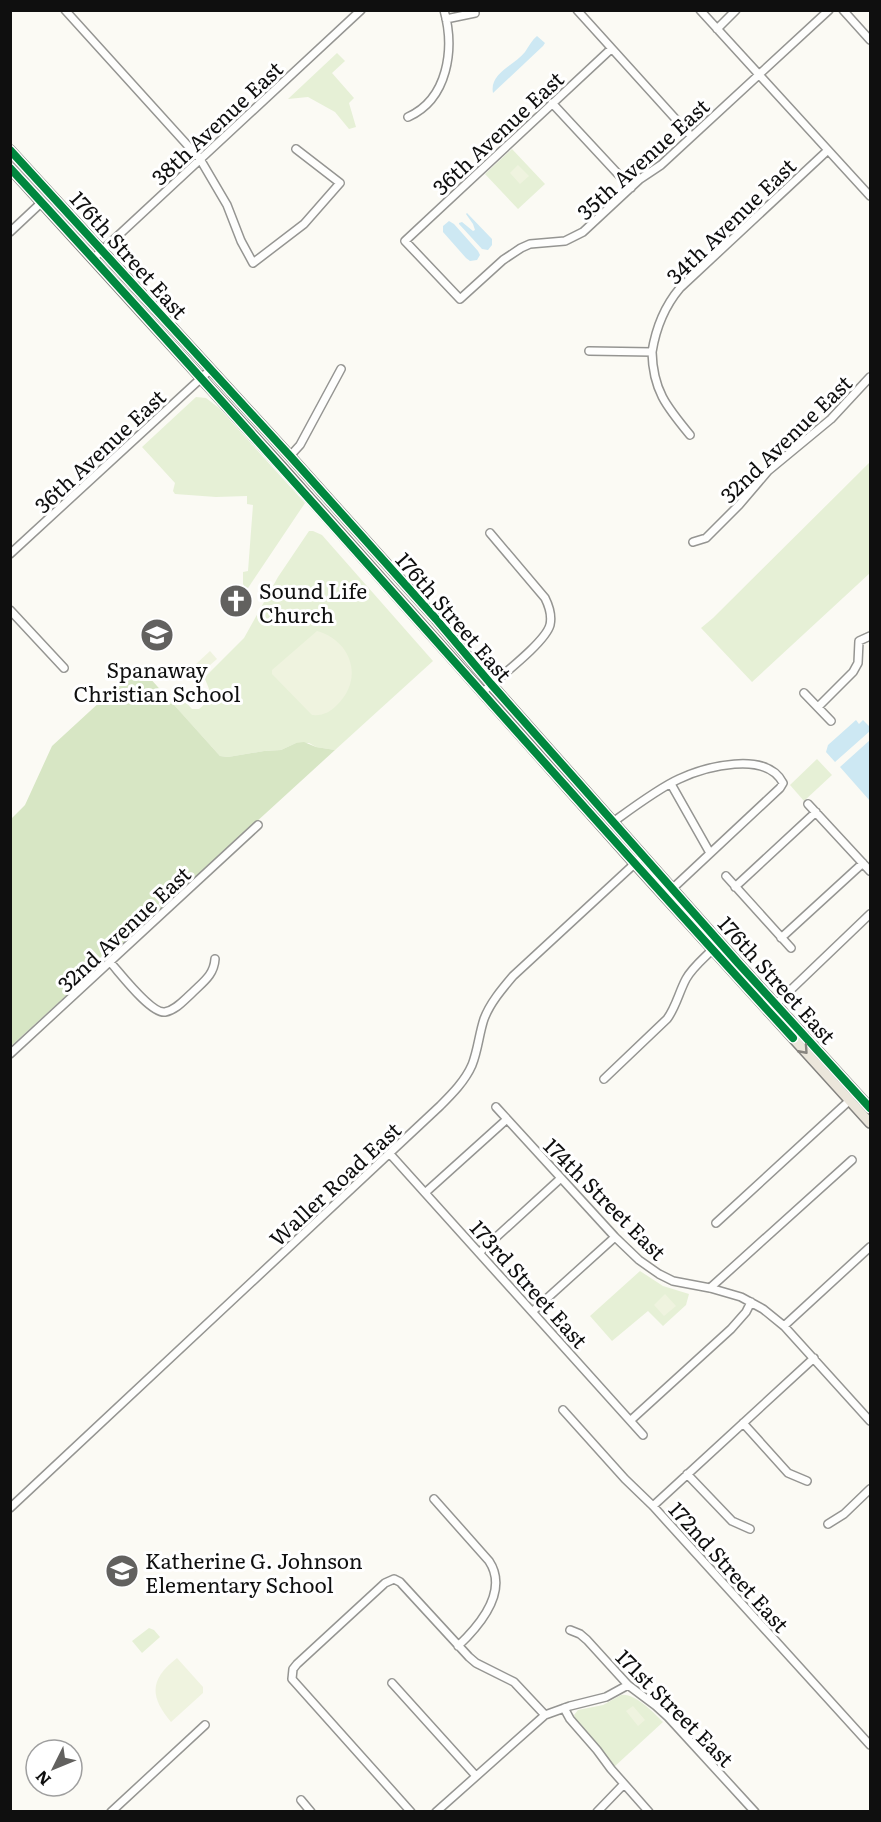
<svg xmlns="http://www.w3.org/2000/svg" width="881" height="1822" font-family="Literata,serif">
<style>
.green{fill:#e6f0d6}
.forest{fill:#d7e6c4}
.pitch{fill:#eff3df}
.water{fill:#cde8f3}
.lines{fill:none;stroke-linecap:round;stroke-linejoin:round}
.minor-casing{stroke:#959592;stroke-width:10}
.major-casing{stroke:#83827f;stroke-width:12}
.minor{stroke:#fefefd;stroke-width:7}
.major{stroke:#ebe6db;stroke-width:9}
.cycleway-casing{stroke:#fff;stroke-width:11}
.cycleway{stroke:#00873e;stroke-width:8}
.oneway{stroke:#88857f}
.labels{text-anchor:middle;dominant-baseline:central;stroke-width:6;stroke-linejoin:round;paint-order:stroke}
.street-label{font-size:21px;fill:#0f0f0f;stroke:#fff}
.poi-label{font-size:21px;fill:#0f0f0f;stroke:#fff;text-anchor:start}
</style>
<rect width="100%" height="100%" fill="#fbfaf4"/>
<path class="green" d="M337 53 345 61 332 73 354 98 349 103 356 127 349 129 335 112 308 97 288 99Z
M512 149 545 184 518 209 485 174Z
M196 397 206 398 219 408 305 503 248 588 245 587 243 584V572L248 571 253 505 247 504V496L216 497 175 494 173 491 175 483 142 447Z
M870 462V573L752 682 701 628 713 618Z
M309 531H313L322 535 433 661 335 750 316 747 309 743H296L281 750 264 751 228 757 220 756 173 704 181 697 192 709H199C214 697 212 696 205 679L206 676 244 638 278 577Z
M817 759 832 775 804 801 790 785Z
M640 1271 663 1286 689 1294 686 1305 663 1326 648 1311 612 1341 590 1316Z
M149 1628 154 1630 160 1637 142 1653 132 1641Z
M621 1695C635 1693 654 1713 663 1722L614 1767 600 1748 575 1719 574 1715 578 1710 603 1705Z"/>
<path class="forest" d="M139 666 220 756 228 757 264 751 281 750 296 743 304 742 316 747 335 750 11 1046V819L25 805 52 746Z"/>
<path class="pitch" d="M518 165 529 176 520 184 510 173Z
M317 631C352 641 364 679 337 705 330 712 323 716 312 715L272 674V670Z
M210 651 217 659 202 672 196 664Z
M665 1294 676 1306 664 1316 654 1305Z
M177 1658 203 1687V1693L171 1722C149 1696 150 1679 177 1658Z
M633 1706 645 1720 638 1726 626 1711Z"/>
<path class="water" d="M537 36 545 43 543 46 493 93C489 73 515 65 525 52 529 46 532 40 537 36Z
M467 213 492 239V245L488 250 482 249 459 224V223L462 222 473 231 475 230 473 224 466 214Z
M449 221 454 224 478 251 480 255 477 260 470 261 466 258 443 232V226Z
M856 720 859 724 863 720 870 727V731L835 762 826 752 828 745Z
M870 740V801L840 767Z"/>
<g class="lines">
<defs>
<path id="minor" d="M65 10 200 159 227 205 241 241 253 263 304 224 340 183 296 149
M577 10 691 136
M700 10 870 196
M843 10 870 40
M446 19 475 13
M717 29 736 10
M611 49 405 241 460 299 503 260 521 248 530 244 565 241 583 232 640 179 661 165 829 10
M552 103 631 188
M408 117C448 99 455 49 444 10
M10 232 42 202
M94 258 361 10
M589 351 652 352C653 390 666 406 690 435
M652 352C656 327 664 307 680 288L827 151
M290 456 300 445 341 369
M693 542 706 538 739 505 768 471 831 419 870 377
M10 554 210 370
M10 610 64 668
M483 692C498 678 545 643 550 625 552 616 549 606 545 598L490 533
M804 693 831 721
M818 707 853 672 858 663 859 641 870 636
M671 784 710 853
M808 804 870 871
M613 822C631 809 659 788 679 779 705 767 766 750 783 783L780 788 672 889
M726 876 791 948
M735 887 816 812
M781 938 863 863
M110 962C120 973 151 1014 165 1012 176 1010 184 1000 192 993 203 982 214 975 215 959
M776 1004 870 914
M10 1054 258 825
M604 1079 667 1019C676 1007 679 992 686 979 692 968 703 959 712 950
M496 1107 615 1237 639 1260 659 1274 673 1281 710 1288 741 1297 763 1309 784 1326 870 1421
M390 1154 643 1435
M426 1192 506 1120
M716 1223 850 1100
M480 1252 561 1178
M710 1288 852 1160
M533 1311 615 1237
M784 1326 870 1247
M563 1410 625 1479 653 1506 870 1745
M631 1420 731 1329 746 1312 751 1302
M743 1423 788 1473 807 1481
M687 1474 732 1521 750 1529
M434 1499 489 1561C509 1591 479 1626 458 1646
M653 1506 814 1358
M10 1508 440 1106C452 1094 465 1081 472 1065 478 1050 479 1034 484 1019 490 1003 502 989 513 976L643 856
M828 1524 844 1514 870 1489
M570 1630 580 1634 587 1640 628 1685 656 1706 668 1717 755 1812
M392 1683 476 1776
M564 1708 570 1719 597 1750 611 1769 649 1812
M301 1800 311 1812
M111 1812 205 1725
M411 1812 292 1679 293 1669 297 1664 385 1583 394 1579 400 1582 469 1657 476 1663 514 1682 545 1715
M436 1812 545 1715 570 1706 606 1697 628 1685
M597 1812 624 1784"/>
<path id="major" d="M10 150 290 456 436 619 491 684 738 963 870 1108
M10 168 281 466 635 864 870 1123"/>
</defs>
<use href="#minor" class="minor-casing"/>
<use href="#major" class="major-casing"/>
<use href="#minor" class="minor"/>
<use href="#major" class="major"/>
<defs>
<path id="cycleway" d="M10 150 290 456 436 619 491 684 738 963 870 1108
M10 168C275 455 529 750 793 1038"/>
</defs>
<use href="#cycleway" class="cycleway-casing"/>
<use href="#cycleway" class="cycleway"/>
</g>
<defs><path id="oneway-chevron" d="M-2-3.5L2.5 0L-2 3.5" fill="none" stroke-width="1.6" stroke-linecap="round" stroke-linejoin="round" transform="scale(1.5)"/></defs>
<use class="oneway" href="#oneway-chevron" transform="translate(804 1050) rotate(48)"/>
<defs>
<symbol id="church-disc" viewBox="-11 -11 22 22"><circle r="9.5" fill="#62615f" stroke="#fff"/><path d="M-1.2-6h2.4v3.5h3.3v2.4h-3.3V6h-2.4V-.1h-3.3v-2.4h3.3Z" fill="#fff"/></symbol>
<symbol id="school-disc" viewBox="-11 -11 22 22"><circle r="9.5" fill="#62615f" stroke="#fff"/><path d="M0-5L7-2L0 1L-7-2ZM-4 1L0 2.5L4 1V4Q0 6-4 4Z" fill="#fff"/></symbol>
</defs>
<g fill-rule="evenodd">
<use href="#church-disc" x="217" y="582" width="38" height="38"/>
<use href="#school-disc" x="138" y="616" width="38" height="38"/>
<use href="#school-disc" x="103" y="1552" width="38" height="38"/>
</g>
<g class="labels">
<g class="street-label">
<text transform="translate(216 122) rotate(-43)">38th Avenue East</text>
<text transform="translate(497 132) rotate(-43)">36th Avenue East</text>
<text transform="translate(642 158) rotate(-42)">35th Avenue East</text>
<text transform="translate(730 220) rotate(-44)">34th Avenue East</text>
<text transform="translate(130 254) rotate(48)">176th Street East</text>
<text transform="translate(785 438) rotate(-44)">32nd Avenue East</text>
<text transform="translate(99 450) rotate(-43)">36th Avenue East</text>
<text transform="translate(455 616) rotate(49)">176th Street East</text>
<text transform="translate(123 928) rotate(-43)">32nd Avenue East</text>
<text transform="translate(778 979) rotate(48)">176th Street East</text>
<text transform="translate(334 1183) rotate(-43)">Waller Road East</text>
<text transform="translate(606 1198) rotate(45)">174th Street East</text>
<text transform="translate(530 1283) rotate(48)">173rd Street East</text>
<text transform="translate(730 1566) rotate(48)">172nd Street East</text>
<text transform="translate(676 1707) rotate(45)">171st Street East</text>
</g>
<g class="poi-label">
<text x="259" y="589">Sound Life<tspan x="259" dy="24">Church</tspan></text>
<text x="157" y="668" text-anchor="middle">Spanaway<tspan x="157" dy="24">Christian School</tspan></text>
<text x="145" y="1559">Katherine G. Johnson<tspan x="145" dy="24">Elementary School</tspan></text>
</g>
</g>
<rect width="881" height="1822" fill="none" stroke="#0f0f0f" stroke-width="24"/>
<g transform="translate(54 1768) rotate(227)"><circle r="28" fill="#ffffff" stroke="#9f9f9f" stroke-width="1.5"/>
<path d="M0-4.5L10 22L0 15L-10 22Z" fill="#62615f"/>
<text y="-9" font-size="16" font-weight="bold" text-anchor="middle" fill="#0f0f0f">N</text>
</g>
</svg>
